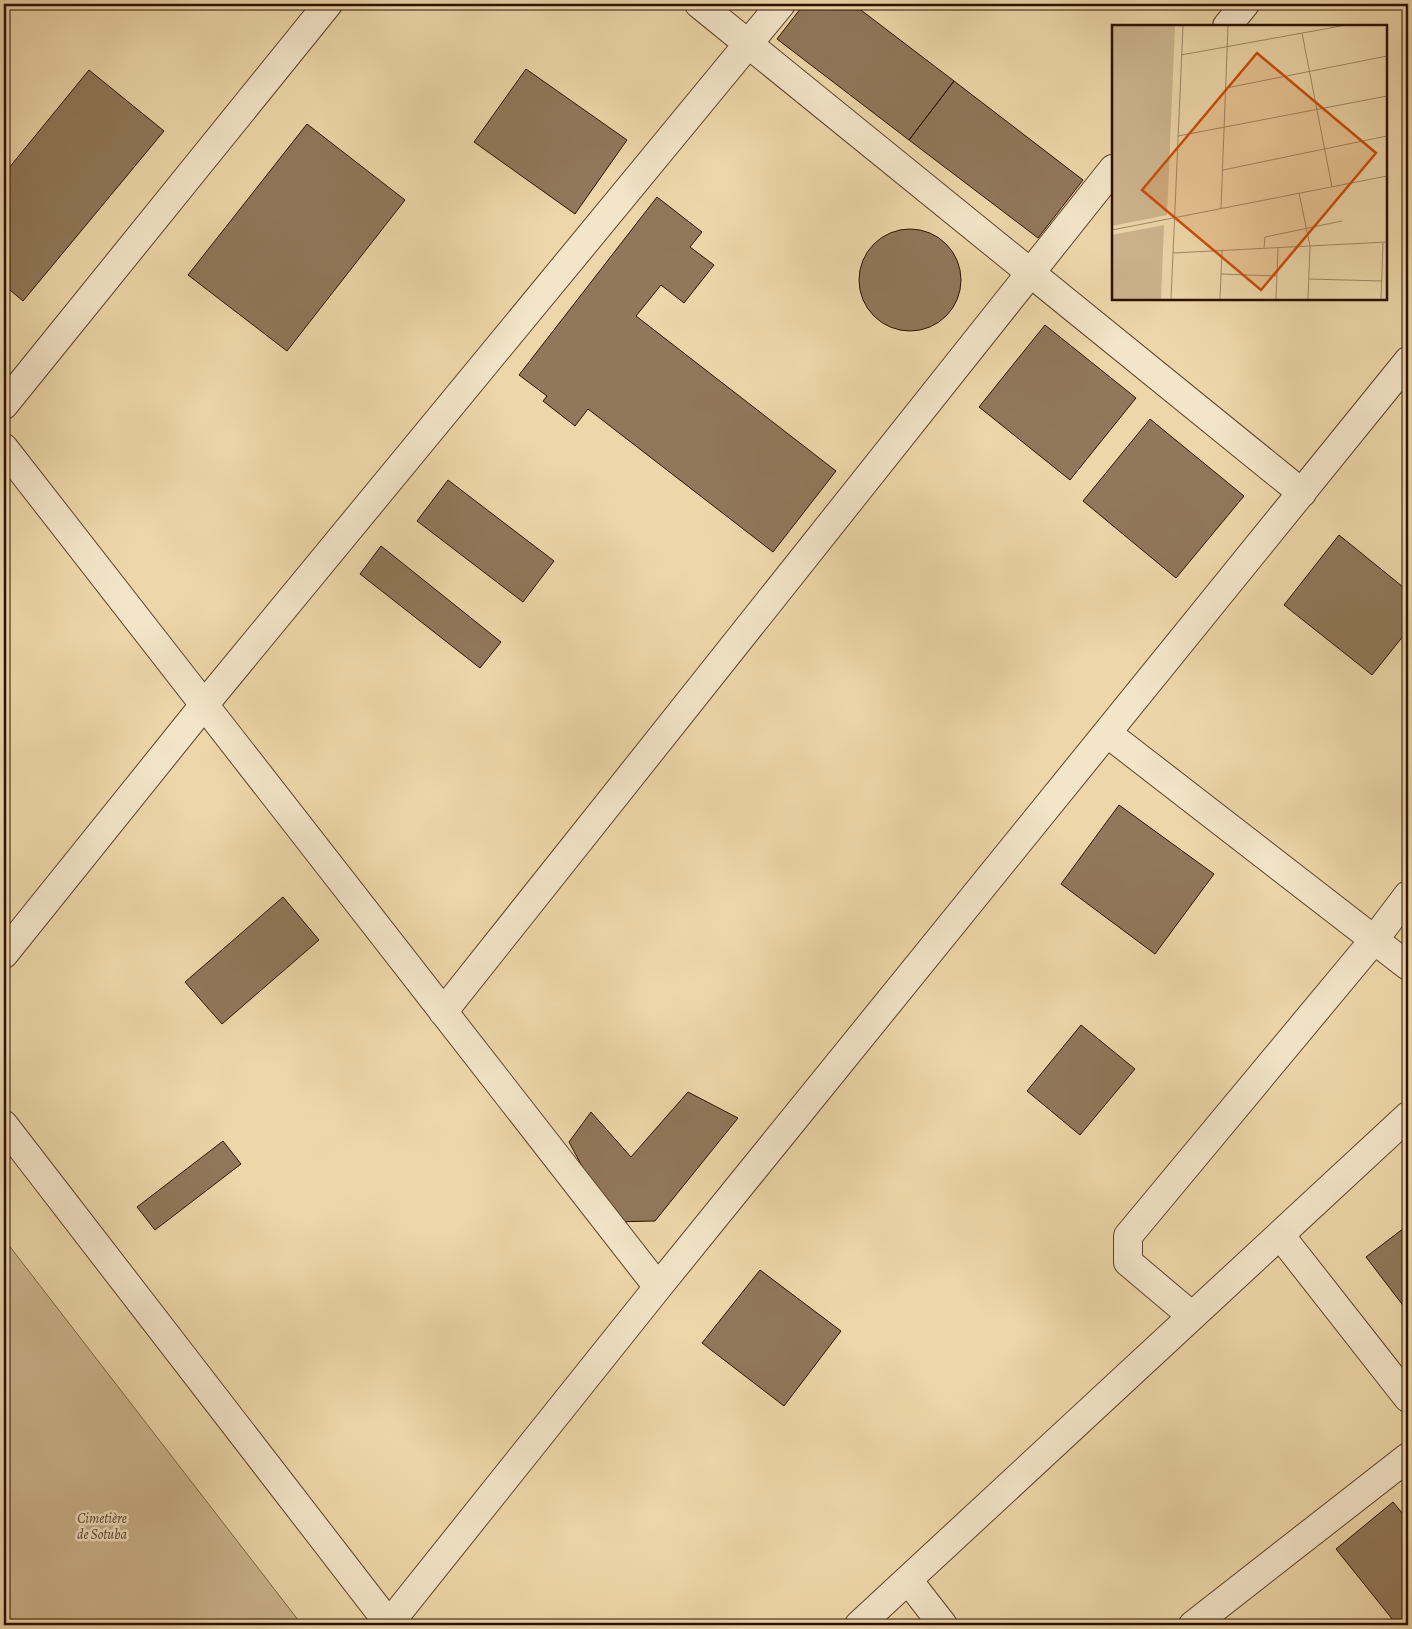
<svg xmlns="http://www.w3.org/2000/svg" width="1412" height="1629" font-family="Alegreya,serif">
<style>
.green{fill:#cdb58e;stroke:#7e6349}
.building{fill:#91785a;stroke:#2e1104}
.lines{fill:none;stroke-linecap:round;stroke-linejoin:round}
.minor-casing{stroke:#5e422e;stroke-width:30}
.tertiary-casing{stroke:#5e422e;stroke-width:30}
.minor{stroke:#f3e5c8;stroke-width:28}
.tertiary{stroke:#f3e5c8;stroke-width:28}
.labels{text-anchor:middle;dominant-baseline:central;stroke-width:5;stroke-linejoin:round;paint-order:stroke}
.park-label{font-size:14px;font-style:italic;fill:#5e422d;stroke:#f3e5c8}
.inset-road{fill:none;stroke:#a18868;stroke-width:1}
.view{fill:#cc4e0b;fill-opacity:0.15;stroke:#cc4e0b;stroke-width:2.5}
.inset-edge{fill:none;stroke:#2e1104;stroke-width:2.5}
</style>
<rect width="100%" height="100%" fill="#edd7aa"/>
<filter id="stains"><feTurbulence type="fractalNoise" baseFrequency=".004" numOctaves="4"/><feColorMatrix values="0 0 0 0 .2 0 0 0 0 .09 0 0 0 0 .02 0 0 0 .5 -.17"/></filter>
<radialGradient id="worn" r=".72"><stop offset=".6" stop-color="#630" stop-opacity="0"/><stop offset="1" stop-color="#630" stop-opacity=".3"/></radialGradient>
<path class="green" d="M4 1239 302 1625H4Z"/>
<path class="building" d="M804 4H853L954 81 909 140 777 39Z
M526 69 627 140 575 214 474 142Z
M89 70 164 131 23 301 4 285V174Z
M954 81 1083 180 1038 238 909 140Z
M307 124 405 200 287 351 188 275Z
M657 197 702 232 690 247 714 265 684 303 661 285 636 316 836 471 773 552 588 409 575 426 543 401 547 396 519 375Z
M859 280a51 51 0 1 1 102 0a51 51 0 1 1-102 0Z
M1045 325 1136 398 1070 480 979 407Z
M1150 419 1244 496 1176 578 1083 501Z
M448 480 554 561 523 602 417 521Z
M1339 535 1408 591V630L1372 675 1284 605Z
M381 546 501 642 480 668 360 574Z
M1119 805 1214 874 1155 954 1061 884Z
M283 897 319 940 222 1024 185 982Z
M1081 1025 1135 1069 1080 1135 1027 1091Z
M688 1092 738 1118 655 1221 612 1222 569 1142 591 1112 631 1157Z
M223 1141 241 1164 155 1230 137 1207Z
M1408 1225V1312L1366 1257Z
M760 1270 841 1331 784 1406 702 1343Z
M1393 1502 1408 1520V1625H1397L1336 1549Z"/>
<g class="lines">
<defs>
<path id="minor" d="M699 4 1302 493
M1227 26 1245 4
M4 405 328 4
M4 448 658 1287
M1107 733 1408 966
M4 954 204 705 781 4
M443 1012 1113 169
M1280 1235 1408 1398
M1192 1316 1128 1262V1236L1374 940 1408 895
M908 1580 943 1625
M388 1625 658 1287 1408 361
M859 1625 1408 1116
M1193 1625 1408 1457"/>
<path id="tertiary" d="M4 1125 390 1625"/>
</defs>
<use href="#minor" class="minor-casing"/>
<use href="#tertiary" class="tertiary-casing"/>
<use href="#minor" class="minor"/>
<use href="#tertiary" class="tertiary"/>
</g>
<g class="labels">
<g class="park-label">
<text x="102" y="1518">Cimetière<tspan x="102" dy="16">de Sotuba</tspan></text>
</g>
</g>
<g transform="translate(1112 25)">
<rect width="275" height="275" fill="#edd7aa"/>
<path d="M0 1H63L55 190 0 201ZM52 200 49 274H0V210Z" fill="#cdb58e"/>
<path class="inset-road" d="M190 8 220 162M69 30 229 1M114 63 275 31M66 111 275 71M111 145 275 111M187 168 198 221 196 274M109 183 116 1M0 205 275 151M152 223 153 212 230 196M61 228 275 217M109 249 165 251M197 254 270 256M59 274 71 1M108 274 110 226M164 274 166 223M269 274 271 218"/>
<path class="view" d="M145 28 264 128 149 265 30 165Z"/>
<rect width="275" height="275" class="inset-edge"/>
</g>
<rect width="1412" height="1629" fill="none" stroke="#edd7aa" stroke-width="20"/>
<rect x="5" y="5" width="1402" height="1619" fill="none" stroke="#2e1104" stroke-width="2.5"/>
<rect x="10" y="10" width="1392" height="1609" fill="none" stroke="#2e1104"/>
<rect width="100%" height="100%" filter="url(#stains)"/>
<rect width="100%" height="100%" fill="url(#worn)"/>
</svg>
